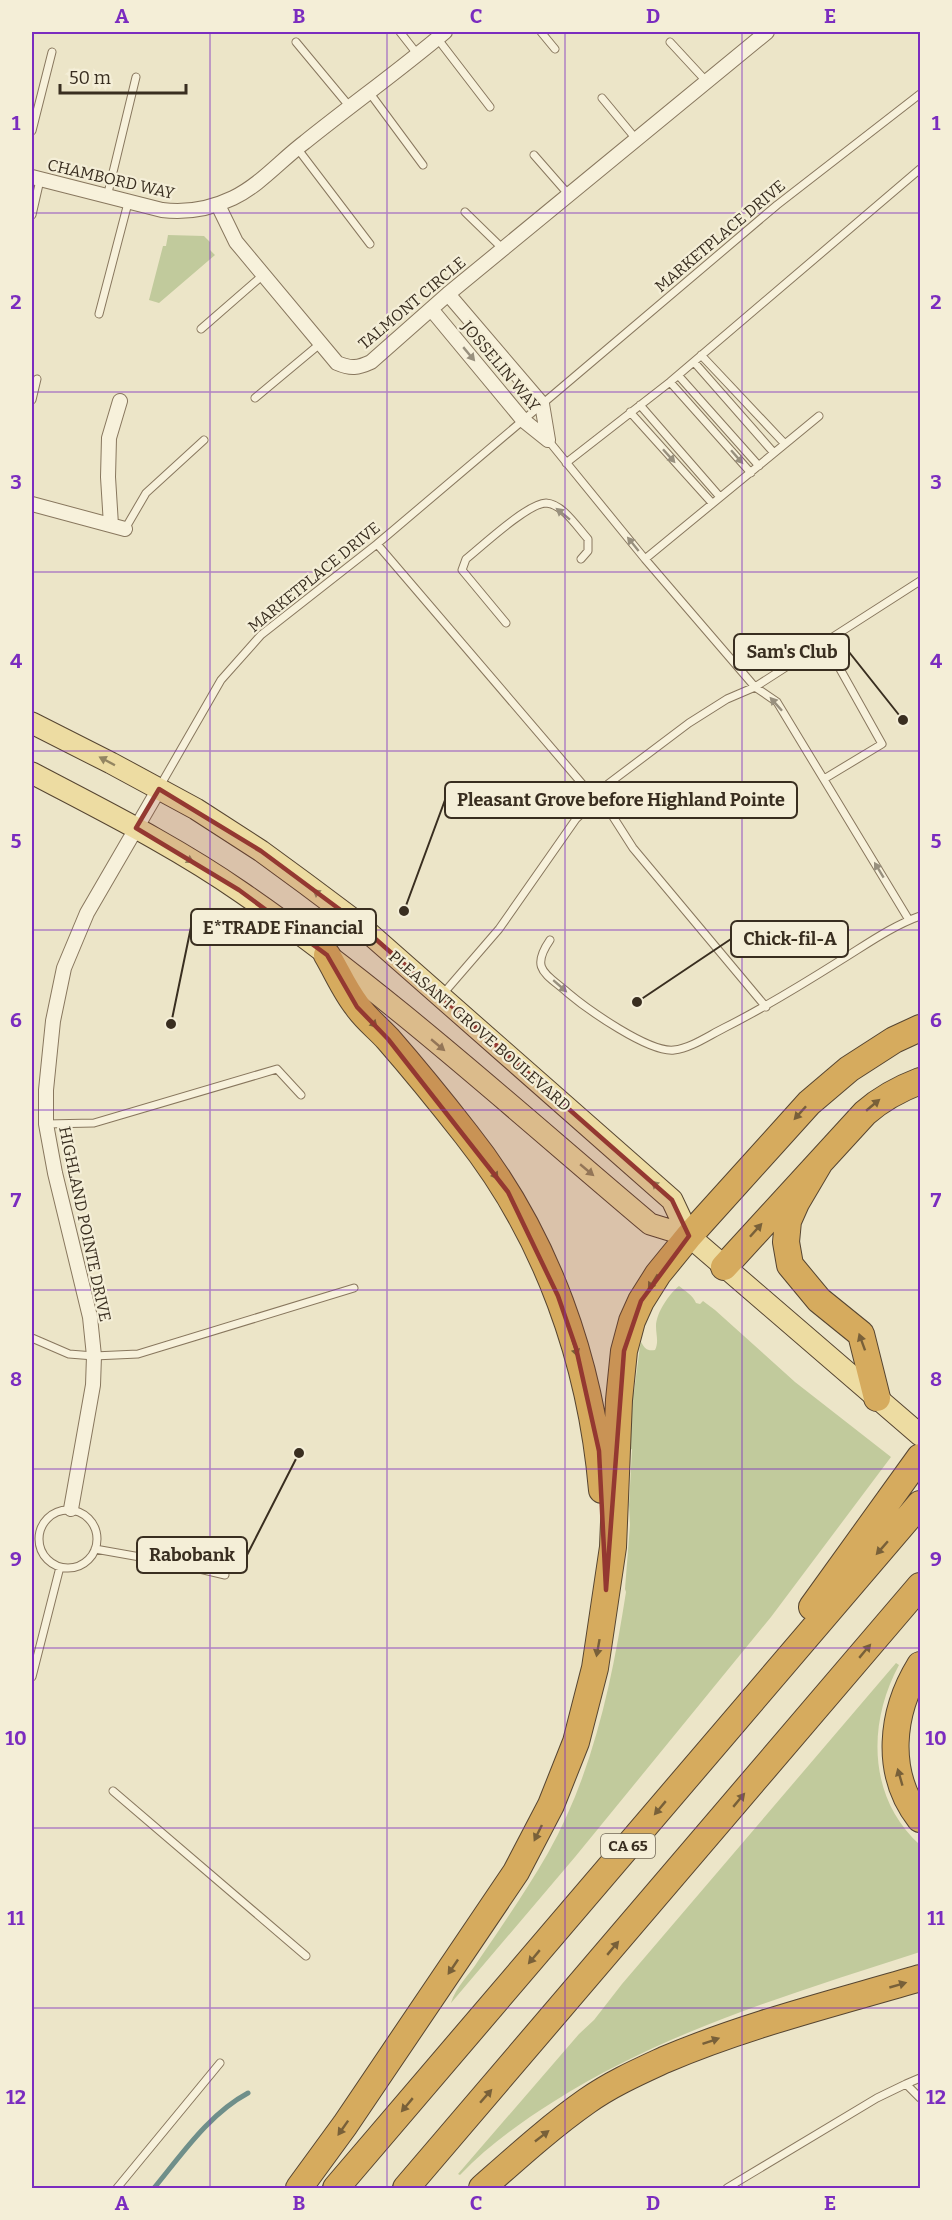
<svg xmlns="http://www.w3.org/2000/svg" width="952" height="2220" font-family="Bitter,serif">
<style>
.green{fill:#c1ca9c}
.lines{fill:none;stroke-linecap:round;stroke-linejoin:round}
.stream{stroke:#6f8f8a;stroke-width:5}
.lane-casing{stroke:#88775e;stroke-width:9}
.street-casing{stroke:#88775e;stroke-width:16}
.primary-casing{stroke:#564531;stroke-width:23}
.highway-casing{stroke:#564531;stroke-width:28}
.lane{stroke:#f7f1db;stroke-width:7}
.street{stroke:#f7f1db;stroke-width:14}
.primary{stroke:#eddca2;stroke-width:21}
.highway{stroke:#d6ab5e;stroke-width:26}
.oneway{fill:#98907e}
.oneway2{fill:#938561}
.oneway3{fill:#786039}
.marked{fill:#943831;fill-opacity:0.2;stroke:#943831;stroke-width:4.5;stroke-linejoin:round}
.grid{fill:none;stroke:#7b2cbf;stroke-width:1.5;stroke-opacity:0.55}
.labels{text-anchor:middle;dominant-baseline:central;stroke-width:4.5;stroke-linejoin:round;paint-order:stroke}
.shield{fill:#f4eed7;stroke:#716857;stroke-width:1.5}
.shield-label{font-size:15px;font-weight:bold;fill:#392e20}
.street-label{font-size:16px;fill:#392e20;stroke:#f4eed7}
.leader{fill:none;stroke:#392e20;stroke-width:2}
.callout-dot{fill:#392e20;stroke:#f4eed7;stroke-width:2}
.callout{fill:#f4eed7;stroke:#392e20;stroke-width:2}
.callout-label{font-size:18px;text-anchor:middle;font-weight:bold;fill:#392e20}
.neatline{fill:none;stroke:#7b2cbf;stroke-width:2}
.grid-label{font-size:20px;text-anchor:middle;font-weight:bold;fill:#7b2cbf}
</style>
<rect width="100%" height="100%" fill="#ece5c8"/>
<path class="green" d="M168 235 204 236 210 242V250L215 255 159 303 149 300 163 246H166Z
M679 1286C685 1291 693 1295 696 1303L700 1304 703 1301 715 1310 795 1382 891 1457 771 1617 575 1857 451 2003C455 1988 470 1974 478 1961 502 1926 526 1891 548 1853 593 1773 612 1682 626 1592L625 1589 630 1525 629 1505 632 1449 627 1451 630 1396 634 1392 640 1346 641 1342C645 1349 647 1351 655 1350 659 1342 656 1335 656 1326 656 1313 669 1294 679 1286Z
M896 1663 899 1665C867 1724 868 1798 920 1845V1952C794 1993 666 2030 553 2102 520 2123 487 2146 460 2175L458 2174 579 2034 594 2020 622 1984Z"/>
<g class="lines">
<path class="stream" d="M154 2188C182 2154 209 2114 248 2093"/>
<defs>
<path id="lane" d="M400 32 418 55
M541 32 555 49
M437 38 490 107
M296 42 350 107
M670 42 707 82
M369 92 423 165
M602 98 636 139
M32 131 52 52
M297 148 370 244
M534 155 569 195
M107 197 136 77
M465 212 503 249
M32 215 40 180
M99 314 128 203
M201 329 263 275
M701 355 785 444
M694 362 774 453
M678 375 759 466
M670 382 751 473
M255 398 321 343
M32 400 37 379
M640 405 720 497
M630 412 712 503
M548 440 645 559 755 687 777 702 909 920
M566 463 670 382 920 169
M125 529 146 493 204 440
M377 544 596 800 610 812 633 848 766 1007
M645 559 819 416
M506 623 462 570 466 559C481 547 528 503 546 503 563 504 577 527 588 539V551L581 559
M824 779 882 744 835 660 829 638
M160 786 221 680 261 635 377 544 777 205 920 94
M550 940C530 969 545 973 568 993 587 1009 649 1053 674 1050 691 1048 708 1036 724 1028 764 1008 803 984 841 960 867 944 892 926 920 916
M442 995 499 929 576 819 596 800 608 784 689 723 727 699 755 687 920 581
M46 1124 94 1123 277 1069 301 1095
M32 1338 69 1354 94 1356 138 1354 354 1288
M39 1539a29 29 0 1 1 58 0a29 29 0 1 1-58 0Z
M95 1549 174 1563 225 1575
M32 1677 60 1567
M113 1791 306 1956
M906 2084 920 2078
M117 2188 220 2063
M727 2188 877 2098 906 2084 920 2098"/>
<path id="street" d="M32 177 162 210C186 213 210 209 233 198 260 185 281 160 305 142 351 105 400 70 445 32
M218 205 236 242 337 363C351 369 358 368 371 362L448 294 767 32
M448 294 542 404 548 440
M431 309 523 420 548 440
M32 504 125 529
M111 525 108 477 109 438 120 401
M71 1509 93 1385 94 1356 90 1317 55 1173 46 1124V1090L53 1021 64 968 87 913 159 789"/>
<path id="primary" d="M32 723 111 763 196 809 261 851 306 884 354 920 672 1200 689 1236 920 1435
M32 773C102 810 175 846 241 892 385 991 516 1111 650 1224L689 1236"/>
<path id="highway" d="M327 955C337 972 345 991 357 1006 365 1018 378 1028 388 1039 415 1070 441 1102 466 1134 547 1236 591 1362 602 1490
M819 1164 796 1203 788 1221 786 1242 790 1265 819 1300 861 1334 877 1398
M724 1267 865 1113C882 1098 899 1089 920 1081
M812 1607 920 1457
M920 1665C891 1712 884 1773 920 1819
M299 2188 345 2125 516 1872 551 1805 576 1742 595 1668 613 1547 619 1400 624 1351 632 1321 641 1301 658 1274 689 1236 809 1103 849 1069 894 1040 920 1028
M336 2188 920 1504
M406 2188 920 1586
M482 2188C516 2158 550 2127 587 2101 611 2084 638 2072 664 2060 746 2025 835 2003 920 1978"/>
</defs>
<use href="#lane" class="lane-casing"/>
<use href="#street" class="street-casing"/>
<use href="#primary" class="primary-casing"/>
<use href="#highway" class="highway-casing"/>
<use href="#lane" class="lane"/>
<use href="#street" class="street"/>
<use href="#primary" class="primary"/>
<use href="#highway" class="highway"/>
</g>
<defs><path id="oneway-solid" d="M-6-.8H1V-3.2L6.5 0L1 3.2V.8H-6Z" transform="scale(1.5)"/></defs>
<g class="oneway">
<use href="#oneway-solid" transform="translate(469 354) rotate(50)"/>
<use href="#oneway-solid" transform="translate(669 456) rotate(48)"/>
<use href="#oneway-solid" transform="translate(737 457) rotate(49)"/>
<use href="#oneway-solid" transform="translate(563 514) rotate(-141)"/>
<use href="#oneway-solid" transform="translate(633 544) rotate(-129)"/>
<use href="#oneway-solid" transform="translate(776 704) rotate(-132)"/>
<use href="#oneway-solid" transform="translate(879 870) rotate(-121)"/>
<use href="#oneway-solid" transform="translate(560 986) rotate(41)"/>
</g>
<g class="oneway2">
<use href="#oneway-solid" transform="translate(107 761) rotate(-152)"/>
<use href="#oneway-solid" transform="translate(186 858) rotate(31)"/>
<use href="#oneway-solid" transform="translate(320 895) rotate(-143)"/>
<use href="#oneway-solid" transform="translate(438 1045) rotate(40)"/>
<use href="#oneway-solid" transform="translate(587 1170) rotate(40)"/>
<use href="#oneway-solid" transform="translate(658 1187) rotate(-139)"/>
</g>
<g class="oneway3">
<use href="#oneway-solid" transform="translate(371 1021) rotate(46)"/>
<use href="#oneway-solid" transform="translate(873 1105) rotate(-40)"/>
<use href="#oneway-solid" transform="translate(800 1113) rotate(132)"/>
<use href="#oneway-solid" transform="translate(493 1172) rotate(55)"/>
<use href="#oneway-solid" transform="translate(756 1230) rotate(-48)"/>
<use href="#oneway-solid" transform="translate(653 1282) rotate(122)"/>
<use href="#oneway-solid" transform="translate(862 1342) rotate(-110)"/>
<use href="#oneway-solid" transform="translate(575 1348) rotate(73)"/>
<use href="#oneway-solid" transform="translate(882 1548) rotate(131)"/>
<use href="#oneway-solid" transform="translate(598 1648) rotate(100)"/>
<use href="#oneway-solid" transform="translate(865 1651) rotate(-50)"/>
<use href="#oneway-solid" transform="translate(900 1777) rotate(-106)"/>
<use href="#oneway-solid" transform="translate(739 1800) rotate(-50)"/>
<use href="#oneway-solid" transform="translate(660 1808) rotate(130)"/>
<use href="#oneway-solid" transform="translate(538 1833) rotate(116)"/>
<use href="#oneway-solid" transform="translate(613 1948) rotate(-50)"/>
<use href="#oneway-solid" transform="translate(534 1957) rotate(130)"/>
<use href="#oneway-solid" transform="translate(453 1967) rotate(124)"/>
<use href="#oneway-solid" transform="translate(898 1985) rotate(-16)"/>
<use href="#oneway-solid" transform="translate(711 2041) rotate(-19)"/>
<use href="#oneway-solid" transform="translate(486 2096) rotate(-49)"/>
<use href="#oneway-solid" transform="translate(407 2105) rotate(130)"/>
<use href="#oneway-solid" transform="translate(343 2128) rotate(125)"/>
<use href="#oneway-solid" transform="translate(542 2136) rotate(-38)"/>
</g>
<path class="marked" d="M159 789 261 851 354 920 672 1200 689 1236 641 1301 624 1351 606 1590 599 1451 576 1348 558 1296 508 1192 388 1039 357 1007 327 955 239 890 136 828Z"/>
<path class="grid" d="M210 32V2188M387 32V2188M565 32V2188M742 32V2188M32 213H920M32 392H920M32 572H920M32 751H920M32 930H920M32 1110H920M32 1290H920M32 1469H920M32 1648H920M32 1828H920M32 2008H920"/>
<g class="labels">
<rect class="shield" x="601" y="1834" width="54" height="24" rx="4.5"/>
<g class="shield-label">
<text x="628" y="1846">CA 65</text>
</g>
<g class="street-label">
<text transform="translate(111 179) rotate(13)">CHAMBORD WAY</text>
<text transform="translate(720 236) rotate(-40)">MARKETPLACE DRIVE</text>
<text transform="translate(412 303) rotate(-40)">TALMONT CIRCLE</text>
<text transform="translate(501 366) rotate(50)">JOSSELIN WAY</text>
<text transform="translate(314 577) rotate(-39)">MARKETPLACE DRIVE</text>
<text transform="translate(480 1031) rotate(41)">PLEASANT GROVE BOULEVARD</text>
<text transform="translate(85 1224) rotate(78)">HIGHLAND POINTE DRIVE</text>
</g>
</g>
<path class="leader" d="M903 720L849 652M404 911L445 800M171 1024L191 927M637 1002L731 939M299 1453L247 1555"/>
<g class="callout-dot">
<circle cx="903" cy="720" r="6"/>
<circle cx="404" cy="911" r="6"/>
<circle cx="171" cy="1024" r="6"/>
<circle cx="637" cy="1002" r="6"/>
<circle cx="299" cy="1453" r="6"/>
</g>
<g class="callout">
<rect x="734" y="634" width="115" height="36" rx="6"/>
<rect x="445" y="782" width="352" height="36" rx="6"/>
<rect x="191" y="909" width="185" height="36" rx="6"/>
<rect x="731" y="921" width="117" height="36" rx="6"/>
<rect x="137" y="1537" width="110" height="36" rx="6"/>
</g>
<g class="callout-label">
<text x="792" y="658">Sam's Club</text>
<text x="621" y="806">Pleasant Grove before Highland Pointe</text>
<text x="283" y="934">E*TRADE Financial</text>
<text x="790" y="945">Chick-fil-A</text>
<text x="192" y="1561">Rabobank</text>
</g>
<rect width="952" height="2220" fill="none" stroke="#f4eed7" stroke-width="66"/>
<path d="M60 84v9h126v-9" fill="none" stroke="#392e20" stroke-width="3"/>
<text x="69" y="84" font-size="18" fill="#392e20" stroke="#f4eed7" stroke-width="4.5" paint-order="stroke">50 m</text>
<rect x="33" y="33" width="886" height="2154" class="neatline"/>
<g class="grid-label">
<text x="122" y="23">A</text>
<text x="299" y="23">B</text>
<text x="476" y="23">C</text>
<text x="653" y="23">D</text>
<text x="830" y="23">E</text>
<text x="16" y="130">1</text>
<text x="936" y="130">1</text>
<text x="16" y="309">2</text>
<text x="936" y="309">2</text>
<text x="16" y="489">3</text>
<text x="936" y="489">3</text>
<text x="16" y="668">4</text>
<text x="936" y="668">4</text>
<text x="16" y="848">5</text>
<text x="936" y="848">5</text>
<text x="16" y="1027">6</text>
<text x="936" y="1027">6</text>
<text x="16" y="1207">7</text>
<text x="936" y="1207">7</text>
<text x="16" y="1386">8</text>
<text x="936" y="1386">8</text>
<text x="16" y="1566">9</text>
<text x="936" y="1566">9</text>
<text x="16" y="1745">10</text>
<text x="936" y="1745">10</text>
<text x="16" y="1925">11</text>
<text x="936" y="1925">11</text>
<text x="16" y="2104">12</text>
<text x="936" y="2104">12</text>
<text x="122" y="2210">A</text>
<text x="299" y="2210">B</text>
<text x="476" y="2210">C</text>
<text x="653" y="2210">D</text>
<text x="830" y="2210">E</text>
</g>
</svg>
